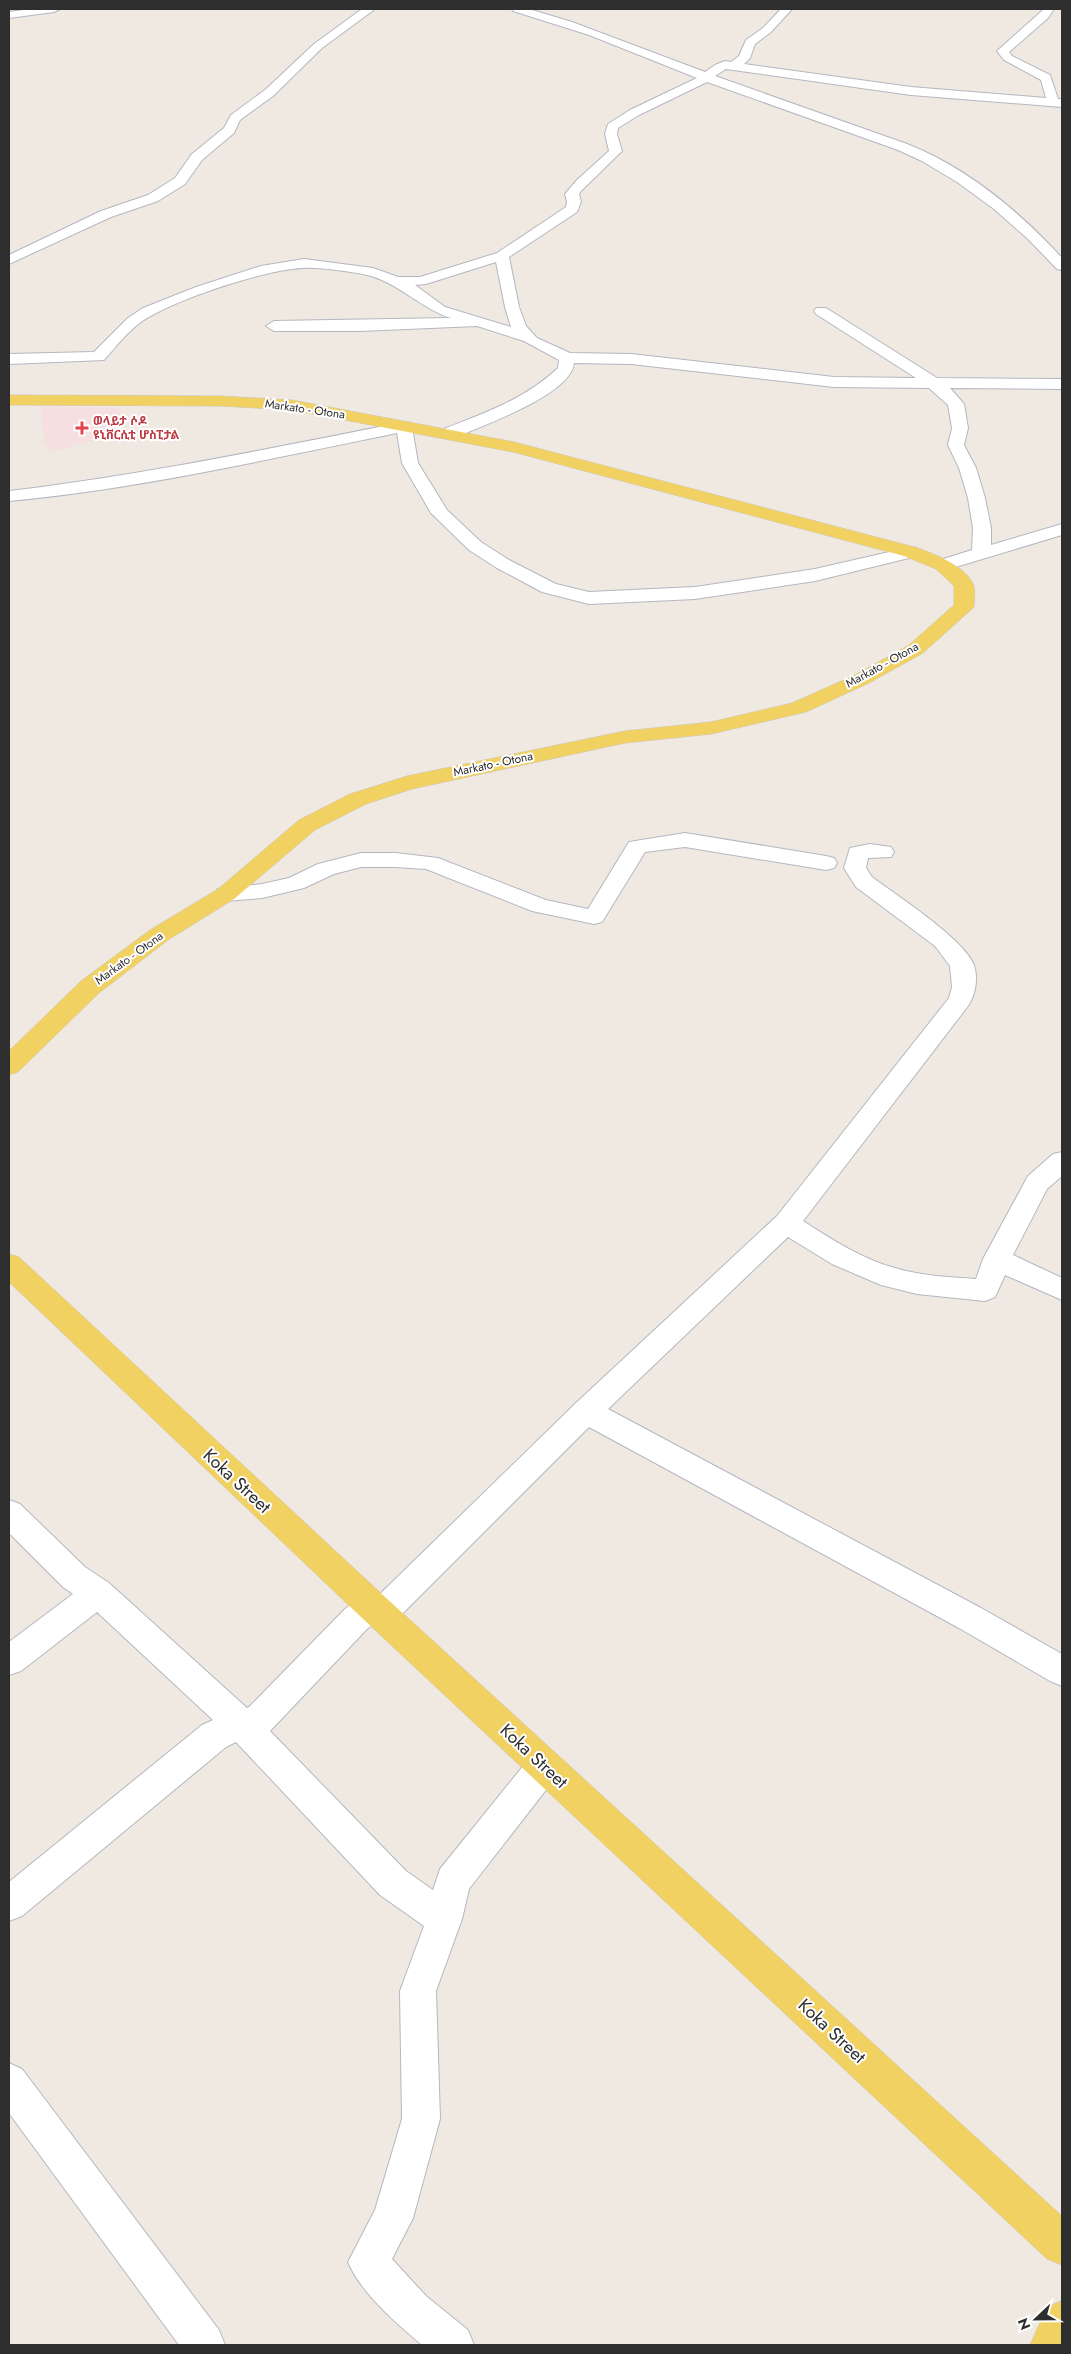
<svg xmlns="http://www.w3.org/2000/svg" width="1071" height="2354" font-family="Jost,'Noto Sans Ethiopic',sans-serif">
<style>
.medical{fill:#f5dfe0}
.lines{fill:none;stroke-linecap:round;stroke-linejoin:round}
.minor-casing{stroke:#b4b7c1;stroke-width:2}
.major-casing{stroke:#c9c9c9;stroke-width:1}
.minor{fill:#fff;fill-rule:evenodd}
.major{fill:#f2d163;fill-rule:evenodd}
.health-dot{fill:#e0444e;stroke:#fff;stroke-width:2}
.labels{text-anchor:middle;dominant-baseline:central;stroke-width:4;stroke-linejoin:round;paint-order:stroke}
.far-street-label{font-size:12px;fill:#2e2e2e;stroke:#fff}
.far-health-label{font-size:12px;font-weight:bold;fill:#be3a42;stroke:#fff;text-anchor:start}
.near-street-label{font-size:18px;fill:#2e2e2e;stroke:#fff}
</style>
<rect width="100%" height="100%" fill="#efe9e1"/>
<path class="medical" d="M41 406 120 408V433L52 452 44 443Z"/>
<g class="lines">
<defs>
<path id="minor" d="M31 9H60L54 12 9 18V12Z
M362 9H375L322 48 273 96 240 120 234 133 202 160 185 184 158 201 111 217 9 264V255L101 211 148 195 175 178 192 154 224 128 231 115 265 90 314 44Z
M512 9H529L572 22 705 72 715 65 725 61 731 62 739 56 746 40 763 28 781 9H792L771 32 755 44 750 58 744 64 911 87 1046 98 1041 80 1004 60 997 51 1044 9H1054L1048 18 1009 52 1012 56 1050 75 1058 99H1062V107L911 95 726 69 715 76 907 144C966 167 1020 212 1062 258V270L1057 269 1028 239 994 209 957 182 922 161 898 150 707 82 639 115 618 128 617 134 622 151 581 191 579 194 581 202 577 212 509 257 519 307 526 326 537 338 570 353 631 354 834 377 916 378 816 314 814 311 816 308H826L937 378 1062 379V389L950 388 964 404 968 428 964 445 976 468 985 498 991 528V545L1062 524V535L949 569H937L934 565 937 561 972 550 973 528 968 498 959 468 948 445 952 428 948 405 929 388 834 387 631 364 574 363C572 394 482 426 456 437H444L442 433 444 429C485 413 525 399 558 368L559 360 524 341 477 326 360 331H274L266 326 274 321 451 318C422 309 401 285 371 276 356 272 317 267 303 268 263 270 173 300 141 322 127 332 115 348 104 360L9 364V354L94 352 128 318 143 308 196 287 261 266 304 259 373 268 398 277H420L497 253 566 207 567 202 565 194 577 180 609 151 605 134 608 124 630 110 697 78 589 35 513 11ZM496 262 505 307 511 327 445 307 415 285 426 284Z
M404 422 410 423 412 427 418 463 447 510 481 542 509 560 556 584 589 592 695 587 815 569 911 547 917 548 920 552 917 556 815 581 695 599 589 604 542 592 497 568 469 550 431 513 402 463 397 433C268 459 139 489 9 501V491C142 475 273 448 404 422Z
M685 833 826 856 834 858 837 863 834 868 826 870 685 847 645 852 602 922 594 924 532 911 426 869 396 867H361L334 874 304 888 262 898 226 901 218 899 215 894 218 889 262 884 289 878 318 864 361 853H396L438 858 546 900 588 909 629 842Z
M870 844 891 847 894 852 891 857 868 858 866 868 872 877C896 895 964 939 974 965 978 978 976 994 968 1006L803 1221C831 1239 862 1259 895 1268 921 1276 949 1277 976 1279L983 1259 1028 1176 1053 1154 1062 1152V1176L1047 1189 1013 1255 1062 1278V1300L1005 1275 995 1297 985 1301 917 1294 881 1285 832 1264 788 1237 608 1409 981 1608 1062 1654V1686L1050 1681 959 1628 589 1427 392 1624 381 1628 372 1625 367 1629 270 1731 406 1871 433 1890 440 1869 532 1755 544 1750 556 1755 561 1766 556 1777 469 1889 462 1919 436 1991 440 2119 413 2218 392 2259 426 2296 468 2330 474 2345H422C396 2323 361 2293 348 2262L375 2210 402 2119 400 1991 424 1926 380 1895 236 1742 226 1747 22 1916 9 1921V1882L202 1725 213 1720 97 1612 21 1671 9 1675V1642L73 1594 63 1587 9 1533V1500L20 1504 85 1567 109 1583 247 1708 249 1707 345 1609C355 1601 365 1590 379 1595L576 1403 777 1216 949 998 952 987 950 966 935 946 856 887 844 868 850 848Z
M9 2063 22 2069 219 2330 225 2345H179L9 2113Z"/>
<path id="major" d="M9 395 220 396 292 400 514 442 918 548C936 555 964 565 973 584 976 590 974 600 974 607L923 653 869 683 806 712 711 734 625 743 412 789 366 804 315 830 234 899 168 940 99 993 18 1072 9 1075V1051L81 981 150 930 218 889 299 820 350 794 407 776 625 731 711 722 792 703 855 675 909 645 954 605V586L936 569 904 556 513 452 292 410 220 406 9 405Z
M9 1254 19 1257 384 1596 1062 2216V2265L1047 2259 360 1616 9 1282Z
M1062 2301V2345H1030L1047 2307Z"/>
</defs>
<use href="#minor" class="minor-casing"/>
<use href="#major" class="major-casing"/>
<use href="#minor" class="minor"/>
<use href="#major" class="major"/>
</g>
<path class="health-dot" d="M79.5 420.5h5v5h5v5h-5v5h-5v-5h-5v-5h5z"/>
<g class="labels">
<g class="far-street-label">
<text transform="translate(305 409) rotate(8)">Markato - Otona</text>
<text transform="translate(882 665) rotate(-29)">Markato - Otona</text>
<text transform="translate(493 764) rotate(-12)">Markato - Otona</text>
<text transform="translate(129 958) rotate(-36)">Markato - Otona</text>
</g>
<g class="far-health-label">
<text x="93" y="421">ወላይታ ሶዶ<tspan x="93" dy="14">ዩኒቨርሲቲ ሆስፒታል</tspan></text>
</g>
<g class="near-street-label">
<text transform="translate(237 1481) rotate(43)">Koka Street</text>
<text transform="translate(534 1756) rotate(43)">Koka Street</text>
<text transform="translate(832 2031) rotate(43)">Koka Street</text>
</g>
</g>
<rect width="1071" height="2354" fill="none" stroke="#2e2e2e" stroke-width="20"/>
<g transform="translate(1036 2319) rotate(248)" stroke="#ffffff" stroke-width="4" paint-order="stroke">
<path d="M0-4L9 19L0 12L-9 19Z" fill="#2e2e2e"/>
<text y="-8" font-size="14" font-weight="bold" text-anchor="middle" fill="#2e2e2e">N</text>
</g>
</svg>
